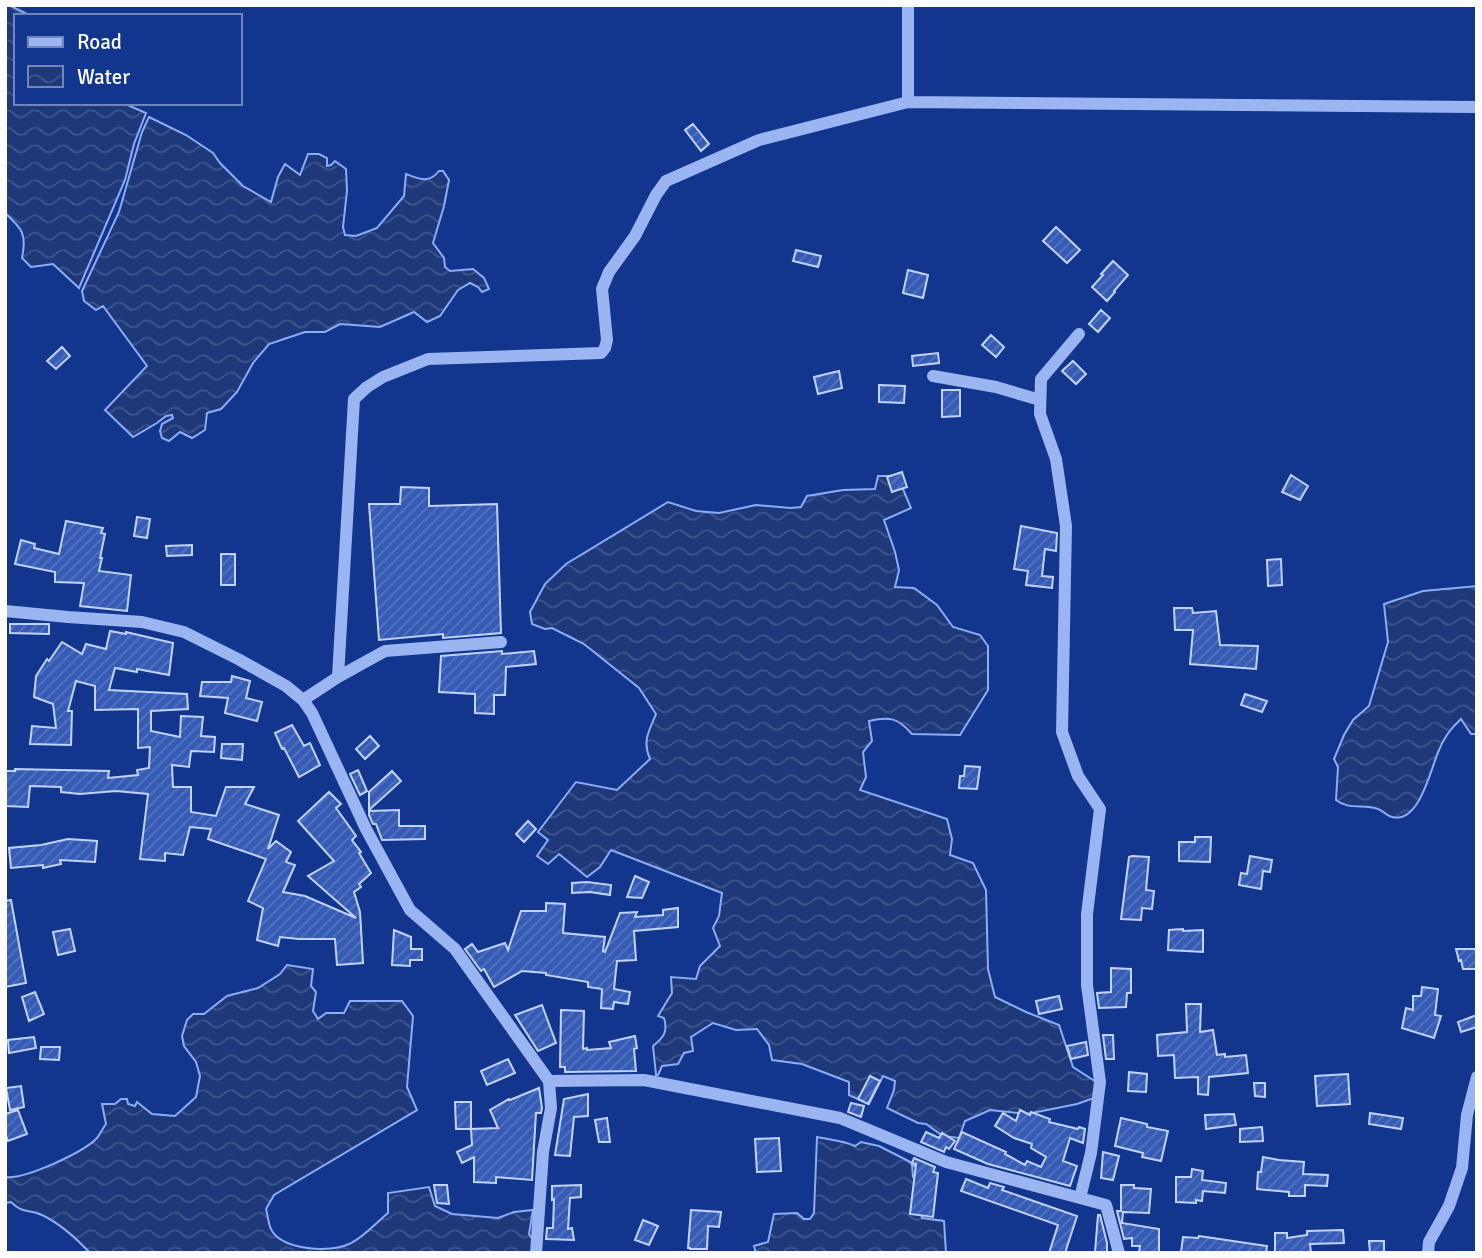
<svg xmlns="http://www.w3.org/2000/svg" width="1482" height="1258" font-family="Signika,sans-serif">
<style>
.water{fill:url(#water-waves);stroke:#8cadf5;stroke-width:2}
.building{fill:url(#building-hatch);stroke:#c1d3fd;stroke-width:2}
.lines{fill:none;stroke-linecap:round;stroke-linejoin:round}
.minor{stroke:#9ab5f2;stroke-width:12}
</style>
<defs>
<pattern id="water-waves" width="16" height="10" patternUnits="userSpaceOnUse" patternTransform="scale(1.75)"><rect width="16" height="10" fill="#1e387a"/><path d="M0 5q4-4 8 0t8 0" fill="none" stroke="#40568e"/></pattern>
<pattern id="building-hatch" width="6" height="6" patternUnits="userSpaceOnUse" patternTransform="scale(1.75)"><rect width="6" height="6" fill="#355bb5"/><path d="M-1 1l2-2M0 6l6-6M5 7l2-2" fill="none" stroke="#5374c0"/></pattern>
</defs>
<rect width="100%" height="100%" fill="#12358d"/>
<path class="water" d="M5 5H9L31 16H16V103H123L146 113 134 144 125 180 79 288 53 264 31 267 22 258C27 233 22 229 5 213Z
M149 117 186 135 213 153 220 163 243 186 271 202 278 177 285 164 300 175 308 154H319L327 158V166L331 165 335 161 346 169 347 191 343 227 345 235 356 236 377 228 404 196 406 174C419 179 429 184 439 171H443L449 180 444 206 433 243 444 258 445 267 450 271 473 269 484 278 489 289 482 292 478 287 470 283 458 290 440 316 427 322 414 312 380 327 340 324 325 332H305L269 344 253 363 237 392 221 409 207 413 205 430 192 438 180 432 169 441 162 438 160 431 162 424 173 418 172 415 166 416 157 423 133 437 105 410 147 366 103 306 96 310 84 301 82 291 119 212 142 132Z
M878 476H891L900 482 911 508 884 520 895 552 899 570 895 587 914 588 937 605 953 627 980 635 988 646V690L960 735 912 734C898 718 890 716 869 721L872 741 863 752 866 777 860 790 947 819 952 839 950 855 973 863 986 890 988 969 995 997 1026 1012 1059 1025 1073 1067 1096 1082 1094 1098 1077 1104 1027 1114 990 1110 965 1121 959 1138 943 1136 926 1124 918 1123 887 1108 894 1090 895 1081 883 1076 869 1104 849 1095V1082L802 1064 772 1060 769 1045 757 1029 736 1030 713 1023 691 1037 693 1051 684 1053 678 1064 662 1066 658 1075H656L653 1046C664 1037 668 1032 664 1018L658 1016 672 993 671 977 696 979 700 966 720 946 713 928 719 916 722 893 611 850 600 867 587 877 559 854 548 864 537 856 548 840 538 832 576 782 617 790 650 759C642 741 649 731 656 714L639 688 584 644 552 628 545 629 532 624 530 612 545 584 566 564 668 502 696 511 719 513 756 505 791 508 801 507 807 496 843 490 875 489Z
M1477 586V734H1471L1461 719C1451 728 1444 737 1439 750 1431 767 1420 824 1392 817 1387 816 1383 811 1378 809 1364 804 1348 810 1336 800L1338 767 1334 759 1344 735 1353 720 1369 706 1388 642 1384 604 1423 591Z
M287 965 313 969 311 986 316 992 313 1011 318 1019 326 1013H344L350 1001H402L413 1016 407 1087 417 1110 274 1195 266 1209C268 1215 268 1225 272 1231 284 1250 330 1253 349 1244 362 1239 377 1222 388 1213V1193L429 1187 435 1206 452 1214 498 1218 514 1212 533 1210 529 1234 533 1240 534 1253H90C76 1238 61 1224 42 1215 28 1208 24 1215 11 1202L5 1203V1177C24 1180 84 1152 97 1138 100 1134 103 1128 106 1124L102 1104H115L121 1099H127L128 1104 135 1106 137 1102 152 1114 175 1116 196 1097 200 1076 196 1062 184 1046 182 1036 187 1020 193 1014H204L227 996 258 988 280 974Z
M817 1137C831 1140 842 1140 855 1146L861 1142 879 1146 932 1173 912 1165 913 1177 924 1184 921 1210 922 1218 944 1221 946 1253H756L754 1246 768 1242 774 1214 797 1213 804 1219H810L814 1213Z"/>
<path class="building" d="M693 124 709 144 701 151 685 130Z
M1056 227 1080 250 1067 263 1043 241Z
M796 250 821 256 818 267 793 261Z
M1113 261 1128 275 1114 291 1115 292 1107 301 1092 287 1103 275 1101 274Z
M908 270 928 275 923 298 903 293Z
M1101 310 1110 318 1098 332 1089 324Z
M991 335 1004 347 996 357 982 345Z
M62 347 70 356 56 369 47 361Z
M938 353 939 363 913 366 912 356Z
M1073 361 1086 374 1076 384 1062 371Z
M839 371 842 388 818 394 814 377Z
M879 385 905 386 904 403 879 402Z
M942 390H960V416L942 417Z
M902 472 907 487 892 492 887 477Z
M1291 475 1308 486 1300 500 1282 492Z
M401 487 429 488V506L497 504 501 633 443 638V634L379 640 369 504H400Z
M137 517 150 519 147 538 134 536Z
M66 521 103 528 101 533 105 534 100 558H102L99 571 131 575 127 611 80 606 84 583 55 582V572L15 564 21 540 35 544 34 548 59 554Z
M1021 526 1057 533 1056 551 1045 549 1042 576 1053 577 1052 588 1026 585 1028 571 1014 569Z
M192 545V555L167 556 166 546Z
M221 554H235V585H221Z
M1281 559 1282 585 1268 586 1267 560Z
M1174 608H1192L1193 613 1216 611 1220 645 1258 646 1256 669 1190 664 1193 630H1175Z
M10 624H49V634L10 633Z
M110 631 126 634V632L173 643 169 675 137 669V672L115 668 109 690 187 694 188 709 151 711V731L180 737 181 716 203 717 201 736 215 737 214 752 191 751 189 767 172 765 173 787H191V812L216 816 226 787H254L245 804 279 815 268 849 276 841 291 852 286 862 295 865 283 892 305 896 356 918 308 876 334 861 298 821 329 792 341 804 336 808 356 836 352 840 361 852 359 853 371 873 359 884 361 887 354 892 360 912 363 963 337 965 335 939H299L280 937 278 946 257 940 263 908 248 901 266 859 208 839 211 829 190 827 183 855 165 853V861L140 859 148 794 116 791 80 794 61 792V787L30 786 28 807 5 806V771H15V769L109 771 108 778 138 775 137 770 149 768 150 747 138 748V709L95 710V686L76 681 68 711H72L71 745 30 744 32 726 56 728 53 704 34 697 36 676 47 659 49 661 62 642 82 654 86 644 106 649Z
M502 651V654L534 651 536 664 506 667 505 695H494V714L475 713V694L439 692 441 656Z
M232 676 250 681 246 698 262 702 257 721 225 713 228 698 200 696 202 682H231Z
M1245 694 1267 701 1262 712 1241 705Z
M292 725 304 746 310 743 320 765 299 777 284 748 282 749 275 733Z
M370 736 379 746 365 759 356 749Z
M222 744H243L242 760 221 758Z
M965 766 980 767 977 789 959 788 960 776H964Z
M358 770 367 791 360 795 350 774Z
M392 771 401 781 369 810V792Z
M399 810V826H425V839L382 840 376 824H373L369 815V811Z
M528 821 536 829 524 842 516 834Z
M1195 837H1211L1210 862 1179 861V842H1195Z
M68 839 97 841 95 862 60 860 61 864 43 868V865L11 868 9 848 41 845Z
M1132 856 1149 857 1146 890 1154 891 1152 909 1142 908 1141 920 1121 919 1129 857Z
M1250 856 1272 860 1270 872 1263 871 1261 889 1239 885 1241 873 1247 874Z
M635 876 649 882 642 898 627 897Z
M587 882 611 885 610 895 590 892 572 893V883Z
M11 900 26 983 5 987V901Z
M546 903 565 904 563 933 605 937 603 951 605 952 620 913 637 912 635 917 663 915V910L678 908V927L634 931 636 960 617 961 614 989 630 992 628 1004 614 1002 613 1009 601 1008 602 989 588 987V982L546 975V973L522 971 494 987 484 969 481 971 465 949 472 944 478 952 505 943 508 950 521 911H546Z
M70 929 75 951 58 955 53 932Z
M1183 929V931L1203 930V952L1168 950 1169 930Z
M394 930 411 937V949H422V960H410V966L392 965Z
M1456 949H1477V969H1463L1461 960 1459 961Z
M1111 968 1131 969V993H1127L1126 1007 1099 1008 1097 993 1111 992Z
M1422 987 1438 989 1435 1015 1441 1016 1434 1038 1402 1028 1406 1008 1413 1010V996H1421Z
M35 992 44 1014 29 1021 22 997Z
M1059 996 1062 1009 1039 1014 1036 1001Z
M1186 1004H1201L1200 1032 1213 1030 1217 1055 1225 1054V1057L1246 1055 1248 1073 1209 1077 1208 1095 1198 1094V1077L1175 1078 1174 1055 1158 1056 1157 1035 1187 1032Z
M542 1005 556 1043 538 1051 515 1015Z
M561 1010 584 1011 583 1049 587 1048V1050L611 1048 609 1042 635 1036 637 1048 634 1049 636 1071 565 1072V1067H560Z
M1477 1015V1027L1461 1032 1458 1022Z
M1103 1035H1113L1114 1059H1106Z
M34 1037 36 1048 9 1053 8 1040Z
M1086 1042 1088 1055 1071 1059 1067 1046Z
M41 1047H60L59 1060 40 1059Z
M508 1059 515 1073 487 1085 481 1071Z
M1129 1072 1147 1074 1146 1092 1128 1091Z
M1348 1074 1350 1104 1317 1106 1315 1076Z
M870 1076 880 1081 868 1104 858 1099Z
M1254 1083H1265V1097L1255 1096Z
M21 1086 24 1107 10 1110 6 1088Z
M539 1088 542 1108 541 1113H536L532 1180 496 1177V1183L474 1182V1157L462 1163 457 1152 472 1145 471 1129 498 1128 490 1110 509 1099 510 1100Z
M588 1094V1116L574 1117 570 1156 555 1155 564 1099Z
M455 1102H471V1129H456Z
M851 1103 864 1106 861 1117 848 1112Z
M18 1110 27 1134 8 1141 5 1134V1114Z
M1020 1110 1030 1115 1031 1112 1050 1119 1049 1122 1078 1129 1079 1127 1085 1129 1083 1143 1070 1138 1063 1161 1077 1166 1070 1186 988 1164 954 1149 962 1132 1006 1152 1005 1154 1025 1165 1027 1161 1041 1167 1046 1157 1031 1148 1032 1144 1014 1138 995 1126 1003 1113 1016 1121Z
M1370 1113 1403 1118 1401 1129 1369 1124Z
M1234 1114 1236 1125 1206 1129 1205 1115Z
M607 1118 610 1142H599L595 1120Z
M1121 1118 1147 1124V1127L1168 1131 1161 1161 1142 1157 1143 1153 1115 1146Z
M1262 1127 1263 1141 1240 1142V1129Z
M926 1132 939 1138 942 1133 955 1141 949 1149 946 1147 944 1152 921 1142Z
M779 1138 781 1171 757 1172 755 1139Z
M1103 1152 1119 1156 1113 1180 1101 1178Z
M1263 1157 1279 1160 1304 1162 1303 1174 1328 1175 1327 1186 1305 1185V1196H1289V1192L1257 1189 1258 1172H1261Z
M914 1158 935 1167 933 1172 938 1173 933 1217 910 1214 916 1164 912 1163Z
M1192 1169 1203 1171 1202 1180 1226 1183 1225 1193 1203 1191 1202 1201 1196 1200V1203L1176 1202V1177H1191Z
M966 1179 988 1188 990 1183 1004 1187 1002 1190 1077 1216 1065 1253H1049L1058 1225 961 1191Z
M434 1185H447L449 1204 437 1203Z
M581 1185V1197L570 1198 568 1229 572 1228 574 1240 546 1239 547 1228H553L554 1199 552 1200V1186Z
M1121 1185H1134V1188L1151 1189 1149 1213 1123 1212 1122 1223 1159 1229V1253H1139L1140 1246H1132V1238L1124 1239 1117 1211H1121Z
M691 1210 721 1212 719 1227 708 1226 707 1249H690V1248H688Z
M1098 1215H1100L1107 1243V1253L1095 1252Z
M643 1220 658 1226 649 1245 635 1240Z
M1343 1230 1344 1243 1310 1244 1311 1253H1275V1233H1287V1238L1307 1235V1231Z
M1199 1236 1267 1246 1266 1253H1181L1183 1237 1198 1238Z
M1369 1241H1384V1253H1370Z"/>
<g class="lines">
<path class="minor" d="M908 102V5
M933 376 996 387 1040 400
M5 611 68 617 142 622 184 632 238 659 286 686 303 700 312 713 366 829 410 910 455 949 549 1081 551 1108 543 1152 536 1253
M338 677 354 399 367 387 383 377 428 359 601 353 605 348 607 340 602 289 609 272 635 236 656 195 666 181 759 140 908 102 1477 107
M303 700 338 677 385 651 501 642
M549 1081 644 1080 840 1118 946 1162 1080 1198 1091 1153 1100 1082 1087 985V914L1100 809 1078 776 1062 732 1066 526 1056 459 1040 414 1041 379 1079 334
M1080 1198 1106 1205 1119 1253
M1428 1253 1429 1242 1449 1206 1462 1168 1467 1115 1477 1077"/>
</g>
<rect width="1482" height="1258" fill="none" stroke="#ffffff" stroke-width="14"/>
<rect x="14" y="14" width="228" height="91" fill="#12358d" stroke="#7186bb" stroke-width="2"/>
<rect x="28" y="37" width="35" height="10" fill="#9ab5f2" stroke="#7186bb" stroke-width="2"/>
<text x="77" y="49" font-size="21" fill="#ffffff">Road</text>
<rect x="28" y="66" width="35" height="21" fill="url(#water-waves)" stroke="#7186bb" stroke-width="2"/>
<text x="77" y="84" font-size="21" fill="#ffffff">Water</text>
</svg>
